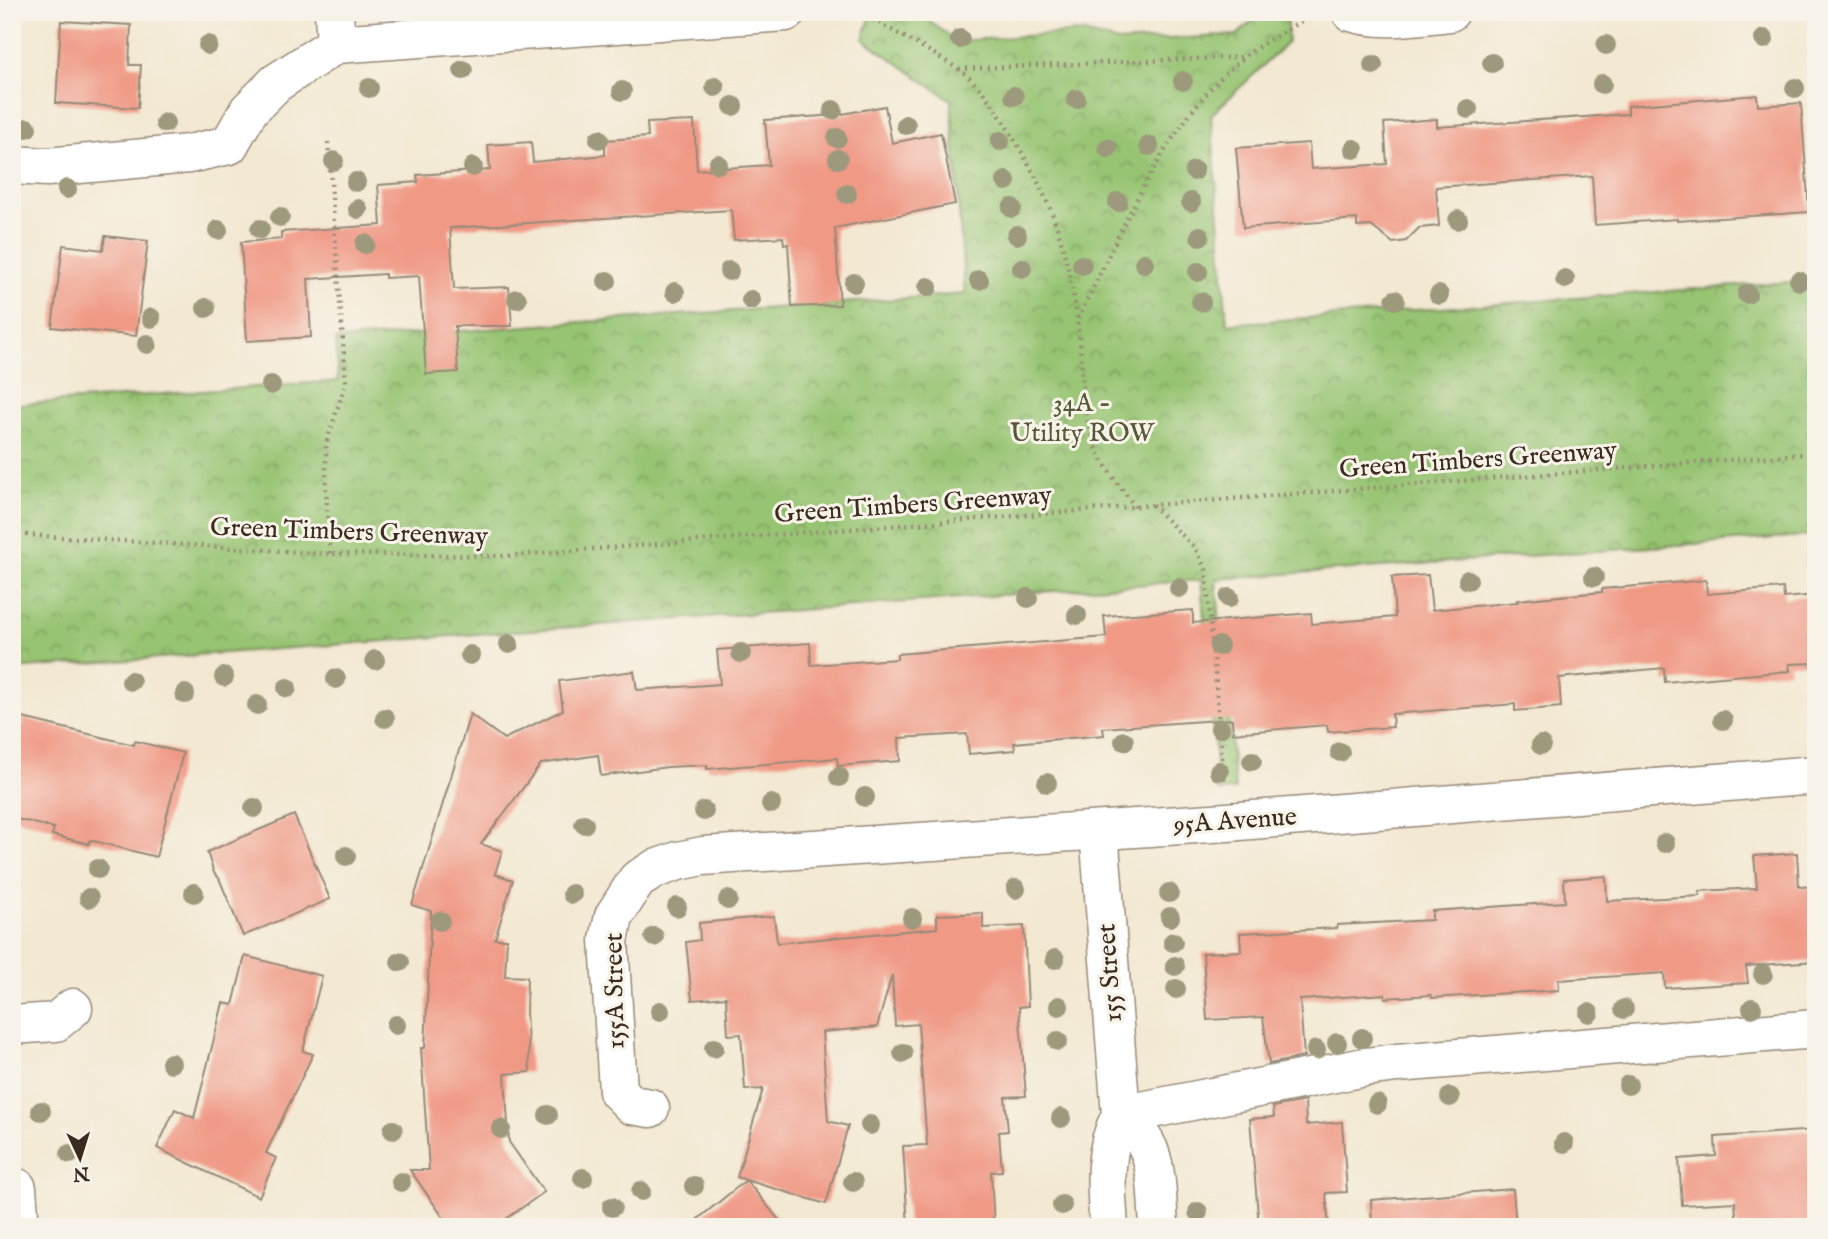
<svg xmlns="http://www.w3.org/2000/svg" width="1828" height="1239" font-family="'IM FELL English',serif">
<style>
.park{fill:url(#park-crowns);stroke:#697748;stroke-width:2}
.building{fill:#f09a86}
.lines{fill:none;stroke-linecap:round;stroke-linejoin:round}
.minor-casing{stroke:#978978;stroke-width:41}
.path{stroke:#978978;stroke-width:4.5;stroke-dasharray:2 5;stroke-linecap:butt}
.minor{stroke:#fff;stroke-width:38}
.tree{fill:#9d997d}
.labels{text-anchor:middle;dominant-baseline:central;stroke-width:6;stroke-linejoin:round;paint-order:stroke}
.park-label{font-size:26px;fill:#575837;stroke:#f7f3e8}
.street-label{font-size:26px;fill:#3b2a1e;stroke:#f7f3e8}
</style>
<defs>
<pattern id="park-crowns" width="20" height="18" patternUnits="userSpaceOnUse" patternTransform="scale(1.75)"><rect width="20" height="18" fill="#97c472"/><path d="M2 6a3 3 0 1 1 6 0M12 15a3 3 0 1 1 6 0" fill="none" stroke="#7c9f5d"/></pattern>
</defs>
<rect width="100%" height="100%" fill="#f7f3e8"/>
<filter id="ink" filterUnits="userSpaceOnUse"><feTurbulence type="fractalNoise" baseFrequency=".0143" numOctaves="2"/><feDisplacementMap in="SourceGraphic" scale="14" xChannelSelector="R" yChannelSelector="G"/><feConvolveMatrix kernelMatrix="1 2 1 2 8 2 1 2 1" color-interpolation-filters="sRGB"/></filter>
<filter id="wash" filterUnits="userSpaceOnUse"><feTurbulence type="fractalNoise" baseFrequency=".00686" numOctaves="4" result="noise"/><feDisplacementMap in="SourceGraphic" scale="28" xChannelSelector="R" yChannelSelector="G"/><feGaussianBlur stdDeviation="1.57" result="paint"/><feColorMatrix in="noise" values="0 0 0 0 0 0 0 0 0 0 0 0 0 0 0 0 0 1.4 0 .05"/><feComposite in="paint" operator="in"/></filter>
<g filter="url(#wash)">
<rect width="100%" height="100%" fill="#f3e8d2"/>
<path class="park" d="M872 12H916L957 41 1081 32 1118 42 1237 35 1262 12H1286L1288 42 1211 115 1227 324 1816 280V535L1216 579 1235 790 1218 791 1201 580 12 669V405L338 381 336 340 965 294 951 100 863 39Z"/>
<g id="blocks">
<path class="building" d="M61 21 131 25 129 65H141L138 108 56 103Z
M1757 95 1758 106 1801 103 1809 212 1677 221V219L1595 225 1592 176 1436 187 1439 226 1419 228 1406 241 1393 243 1371 226 1357 227V219L1243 228 1236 148 1309 143 1311 169 1387 164 1384 123 1437 119V127L1628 114V106Z
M885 106 892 143 941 133 955 204 835 228 840 305 792 307 788 244H784L783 237 734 240 731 210 450 228 454 289 509 287 512 326H455L458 372 426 374 419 276 385 278V274L308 279 311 337 247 341 241 242 281 239V232L381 225 378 185 418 182 417 175 490 170 488 145 531 142 533 162 605 155V140L648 137 647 123 694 121 697 170 769 165 765 120 837 115Z
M105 236 148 241 136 336 52 327 63 245 103 250Z
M1428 575 1432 610 1518 602 1517 600 1602 592V589L1706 580 1707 594 1783 588 1784 598 1816 595V663L1789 664 1790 671 1665 682 1664 668 1559 678 1561 707 1515 711V704L1392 714 1393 727 1328 732 1327 725 1233 733 1232 719 1103 728 1104 735 1014 743 1015 750 969 754 967 734 899 738 900 761 838 766 837 758 707 769V765L668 767 601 776 598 755 541 764 481 844 502 851 495 874 513 880 495 939H507L505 976 527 977 526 1013 530 1072 505 1074 509 1142 544 1192 495 1227H450L410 1170H429L421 1048H425L431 911 412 905 470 714 504 739 563 710 559 681 634 671 637 690 720 684 717 650 810 643 811 665 897 659V654L1106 637 1104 616 1193 610V623L1311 613 1312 624 1395 617 1392 577Z
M23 718 134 745 135 741 183 753 156 857 90 840 89 844 52 835 54 828 12 818V764Z
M294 815 330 899 243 936 219 878 214 873 207 852Z
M1797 853 1799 887 1816 886V961L1746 966 1748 983 1665 988 1664 973 1558 980 1559 990 1432 998 1431 995 1385 998V994L1300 1000 1304 1057 1269 1064 1263 1017 1207 1020 1203 953 1241 951 1240 933 1337 928V925L1432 920V911L1565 902 1564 879 1606 876 1607 901 1700 896V891L1757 888 1754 856Z
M983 913V928L1024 926 1028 1006 1019 1007 1026 1096 1005 1097 1008 1131 999 1132 1002 1171 991 1172 994 1227H908L903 1146 927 1145 918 1024 895 1026 892 975 877 1027 822 1032 828 1121 848 1126 826 1204 746 1180 785 1227H688L746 1180 737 1177 763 1089 745 1090 741 1034 728 1035 726 997 692 1000 686 942 700 940 699 923 774 916 777 943 937 928V915Z
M245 956 322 976 303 1051 313 1054 266 1153 276 1158 259 1197 157 1148 175 1109 194 1118 223 1003 233 1005Z
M1305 1101 1306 1125 1342 1122 1347 1192 1326 1193 1329 1227H1259L1250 1119 1274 1117 1273 1107Z
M1816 1130V1227H1737L1735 1202 1682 1205 1679 1159 1716 1156 1715 1137Z
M1513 1189 1516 1227H1372L1371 1200Z"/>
</g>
</g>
<g filter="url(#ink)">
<use href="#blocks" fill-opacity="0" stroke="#978978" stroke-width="2"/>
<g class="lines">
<defs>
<path id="minor" d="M1351 12C1382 22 1418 15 1450 12
M336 44 786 12
M12 165 47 167 189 154 229 145 249 110 276 83 336 44 334 12
M1099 831 1121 1115C1102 1151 1106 1187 1109 1227
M12 1025 56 1022 73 1008
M650 1108 632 1105 618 1091 609 940 614 916 637 880 655 869 678 861 703 856 1227 822 1816 775
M1121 1115 1365 1067 1397 1063 1816 1029
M1121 1115C1130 1124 1140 1133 1146 1144 1158 1165 1157 1203 1159 1227
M12 1186 17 1188 20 1227"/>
</defs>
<use href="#minor" class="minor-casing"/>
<path class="path" d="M861 12C893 32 927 48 958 69 982 85 999 114 1014 139 1025 157 1035 176 1044 195 1062 233 1071 277 1077 318 1083 358 1080 401 1093 440 1101 464 1120 486 1135 507
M959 69 1242 57
M328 142 346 382 326 444V489L330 554
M1078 319C1122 231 1164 123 1242 59 1259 44 1282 34 1301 21
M1152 505 1194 547 1198 553 1206 570 1224 780
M12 534 330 554 506 556 1816 453"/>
<use href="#minor" class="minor"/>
</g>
<g class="tree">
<circle cx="960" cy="39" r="10"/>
<circle cx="1764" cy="39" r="10"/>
<circle cx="208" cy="45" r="10"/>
<circle cx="1606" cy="45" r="10"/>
<circle cx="1492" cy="63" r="10"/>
<circle cx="1373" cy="65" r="10"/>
<circle cx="463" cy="70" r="10"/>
<circle cx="1183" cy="81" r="10"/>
<circle cx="1602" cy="84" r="10"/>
<circle cx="715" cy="87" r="10"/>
<circle cx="369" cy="88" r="10"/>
<circle cx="1795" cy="88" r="10"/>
<circle cx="622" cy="91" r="10"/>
<circle cx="1014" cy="96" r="10"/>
<circle cx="1076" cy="99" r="10"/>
<circle cx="733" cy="106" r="10"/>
<circle cx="1468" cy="109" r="10"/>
<circle cx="833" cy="110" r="10"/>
<circle cx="165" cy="123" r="10"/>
<circle cx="906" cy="125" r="10"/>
<circle cx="27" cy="128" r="10"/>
<circle cx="837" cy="138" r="10"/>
<circle cx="599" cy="139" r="10"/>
<circle cx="1000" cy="141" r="10"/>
<circle cx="1149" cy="146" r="10"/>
<circle cx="1108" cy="148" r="10"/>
<circle cx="1354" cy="149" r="10"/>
<circle cx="838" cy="159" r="10"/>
<circle cx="334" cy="161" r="10"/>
<circle cx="718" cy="164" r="10"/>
<circle cx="473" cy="167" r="10"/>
<circle cx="1194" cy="171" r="10"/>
<circle cx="1006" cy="181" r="10"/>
<circle cx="356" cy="182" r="10"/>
<circle cx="67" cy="189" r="10"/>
<circle cx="847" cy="194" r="10"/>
<circle cx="1118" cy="202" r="10"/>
<circle cx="1191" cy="202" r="10"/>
<circle cx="1012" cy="208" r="10"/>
<circle cx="358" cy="209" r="10"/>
<circle cx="280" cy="217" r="10"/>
<circle cx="1458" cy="220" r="10"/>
<circle cx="260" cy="229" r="10"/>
<circle cx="218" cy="230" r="10"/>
<circle cx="1017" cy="235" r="10"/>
<circle cx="1200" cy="236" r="10"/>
<circle cx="365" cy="244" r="10"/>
<circle cx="1144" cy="263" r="10"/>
<circle cx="1082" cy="265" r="10"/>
<circle cx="1022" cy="268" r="10"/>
<circle cx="729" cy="271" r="10"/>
<circle cx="1198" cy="272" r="10"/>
<circle cx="1565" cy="279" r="10"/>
<circle cx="979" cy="280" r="10"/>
<circle cx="607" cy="281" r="10"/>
<circle cx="1799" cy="281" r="10"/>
<circle cx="854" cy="283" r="10"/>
<circle cx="928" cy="287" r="10"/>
<circle cx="675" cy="292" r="10"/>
<circle cx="1747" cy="294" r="10"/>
<circle cx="1439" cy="295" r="10"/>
<circle cx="517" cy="299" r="10"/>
<circle cx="751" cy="300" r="10"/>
<circle cx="1395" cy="300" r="10"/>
<circle cx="1201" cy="302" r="10"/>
<circle cx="206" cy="308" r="10"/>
<circle cx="151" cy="318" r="10"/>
<circle cx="147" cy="344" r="10"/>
<circle cx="271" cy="385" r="10"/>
<circle cx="1594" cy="577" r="10"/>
<circle cx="1468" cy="580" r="10"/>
<circle cx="1179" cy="588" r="10"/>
<circle cx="1028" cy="598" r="10"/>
<circle cx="1229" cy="598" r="10"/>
<circle cx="1077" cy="615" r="10"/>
<circle cx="509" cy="644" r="10"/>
<circle cx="1219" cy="646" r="10"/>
<circle cx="741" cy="653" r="10"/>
<circle cx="470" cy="655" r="10"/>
<circle cx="375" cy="660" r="10"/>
<circle cx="224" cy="677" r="10"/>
<circle cx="336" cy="679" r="10"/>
<circle cx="131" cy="681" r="10"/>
<circle cx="287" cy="688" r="10"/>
<circle cx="185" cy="694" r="10"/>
<circle cx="257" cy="705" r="10"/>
<circle cx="385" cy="718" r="10"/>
<circle cx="1723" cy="720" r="10"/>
<circle cx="1220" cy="728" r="10"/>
<circle cx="1124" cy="741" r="10"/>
<circle cx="1541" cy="745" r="10"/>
<circle cx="1340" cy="752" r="10"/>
<circle cx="1252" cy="761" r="10"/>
<circle cx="1219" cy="771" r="10"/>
<circle cx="839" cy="777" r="10"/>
<circle cx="1047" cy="783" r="10"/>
<circle cx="865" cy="797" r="10"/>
<circle cx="771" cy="804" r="10"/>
<circle cx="254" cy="808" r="10"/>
<circle cx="704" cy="811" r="10"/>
<circle cx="584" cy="824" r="10"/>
<circle cx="1665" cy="843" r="10"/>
<circle cx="346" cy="856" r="10"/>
<circle cx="98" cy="869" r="10"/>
<circle cx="1016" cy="889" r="10"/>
<circle cx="194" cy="893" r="10"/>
<circle cx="1169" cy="893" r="10"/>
<circle cx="572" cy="894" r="10"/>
<circle cx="89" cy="898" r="10"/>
<circle cx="728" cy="900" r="10"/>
<circle cx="677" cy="907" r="10"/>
<circle cx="1170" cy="917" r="10"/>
<circle cx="912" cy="918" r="10"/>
<circle cx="440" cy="921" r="10"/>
<circle cx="654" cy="937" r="10"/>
<circle cx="1173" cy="942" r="10"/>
<circle cx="1055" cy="959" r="10"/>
<circle cx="400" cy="962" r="10"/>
<circle cx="1175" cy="966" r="10"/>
<circle cx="1763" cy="974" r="10"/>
<circle cx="1176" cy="989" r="10"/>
<circle cx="1059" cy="1006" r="10"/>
<circle cx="1752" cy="1008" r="10"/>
<circle cx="1624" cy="1009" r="10"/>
<circle cx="660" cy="1011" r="10"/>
<circle cx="1589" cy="1013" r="10"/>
<circle cx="396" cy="1025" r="10"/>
<circle cx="1362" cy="1038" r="10"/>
<circle cx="1058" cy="1041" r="10"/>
<circle cx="1337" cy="1043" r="10"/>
<circle cx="714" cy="1048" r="10"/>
<circle cx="1316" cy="1050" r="10"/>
<circle cx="903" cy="1053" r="10"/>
<circle cx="171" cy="1063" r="10"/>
<circle cx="1628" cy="1085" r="10"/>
<circle cx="1450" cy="1097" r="10"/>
<circle cx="1377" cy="1104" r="10"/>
<circle cx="41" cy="1111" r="10"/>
<circle cx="548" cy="1115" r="10"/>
<circle cx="1061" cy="1118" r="10"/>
<circle cx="870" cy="1125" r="10"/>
<circle cx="501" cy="1129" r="10"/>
<circle cx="393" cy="1130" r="10"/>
<circle cx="1564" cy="1143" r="10"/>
<circle cx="70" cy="1154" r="10"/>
<circle cx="583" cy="1178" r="10"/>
<circle cx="401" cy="1182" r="10"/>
<circle cx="853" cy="1182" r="10"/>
<circle cx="694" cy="1186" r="10"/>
<circle cx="641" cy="1191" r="10"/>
<circle cx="1062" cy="1205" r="10"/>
<circle cx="612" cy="1207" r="10"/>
<circle cx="1198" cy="1212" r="10"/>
</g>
</g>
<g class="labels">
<g class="park-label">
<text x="1082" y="403">34A -<tspan x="1082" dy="30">Utility ROW</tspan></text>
</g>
<g class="street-label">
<text transform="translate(1478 460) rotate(-4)">Green Timbers Greenway</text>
<text transform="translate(913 505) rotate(-4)">Green Timbers Greenway</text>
<text transform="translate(349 532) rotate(2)">Green Timbers Greenway</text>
<text transform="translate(1235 821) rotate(-4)">95A Avenue</text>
<text transform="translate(1110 973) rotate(-94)">155 Street</text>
<text transform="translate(615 991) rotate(-91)">155A Street</text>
</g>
</g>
<rect width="1828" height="1239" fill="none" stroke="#f7f3e8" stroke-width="42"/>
<g transform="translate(80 1158) rotate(176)" stroke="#f7f3e8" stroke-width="5" paint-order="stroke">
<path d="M0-5L12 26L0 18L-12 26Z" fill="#3b2a1e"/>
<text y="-10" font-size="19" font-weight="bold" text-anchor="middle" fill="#3b2a1e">N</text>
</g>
</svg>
